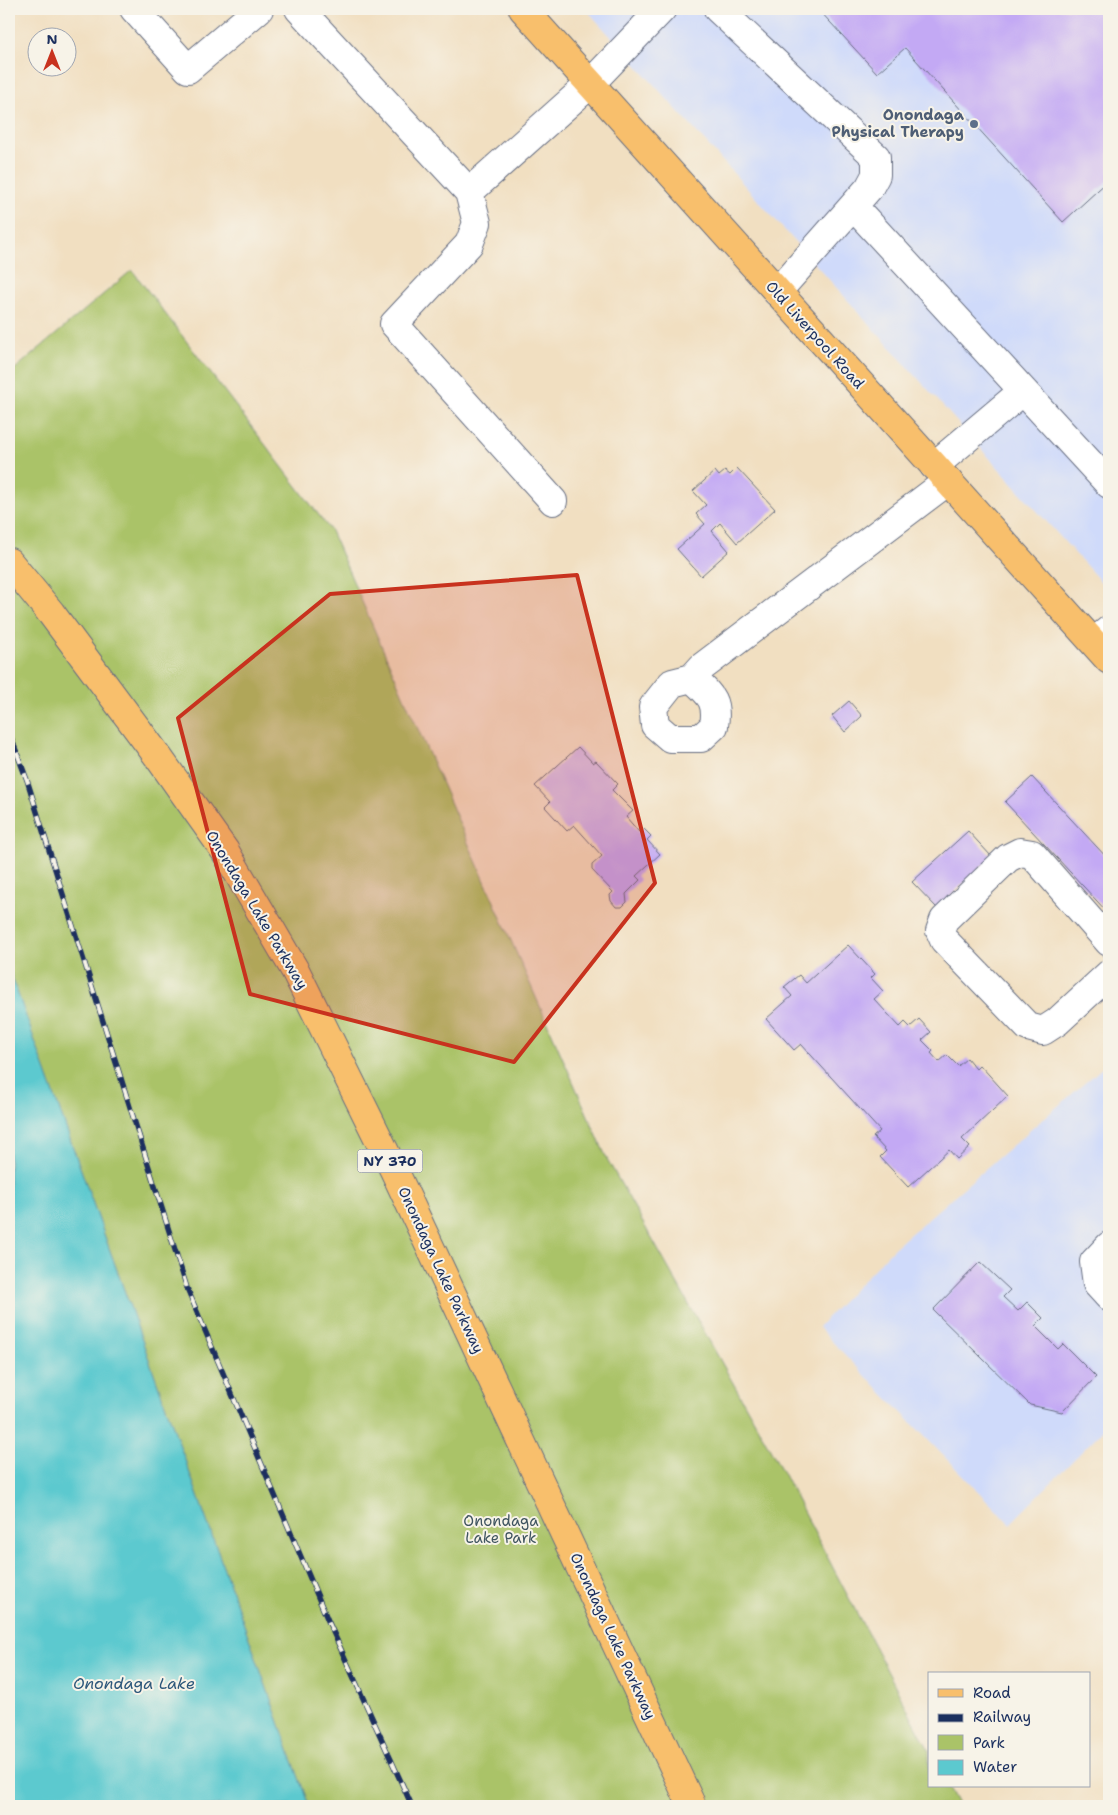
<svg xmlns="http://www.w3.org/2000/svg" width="1118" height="1815" font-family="'Shantell Sans',sans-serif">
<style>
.built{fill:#cfdafa}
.green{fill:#aac368;stroke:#627963}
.water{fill:#5cc9cf;stroke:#3c7c96}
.building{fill:#c3a9f4}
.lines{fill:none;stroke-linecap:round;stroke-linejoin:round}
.minor-casing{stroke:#666d81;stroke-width:30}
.major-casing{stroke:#666d81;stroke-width:30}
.minor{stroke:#fff;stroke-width:28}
.major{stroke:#f8bf6c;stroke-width:28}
.rail-casing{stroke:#1b2f5e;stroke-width:5.5}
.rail{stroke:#f7f3e8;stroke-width:4;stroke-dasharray:11;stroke-linecap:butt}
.marked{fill:#c8321e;fill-opacity:0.2;stroke:#c8321e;stroke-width:4;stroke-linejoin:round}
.service-dot{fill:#5c6f8a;stroke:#f7f3e8;stroke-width:2}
.labels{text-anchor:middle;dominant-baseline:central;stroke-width:4;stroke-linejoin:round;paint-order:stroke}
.shield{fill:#f7f3e8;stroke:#5d6a87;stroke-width:1}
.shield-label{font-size:14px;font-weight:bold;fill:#1b2f5e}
.service-label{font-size:15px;font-weight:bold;fill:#4e5e75;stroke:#f7f3e8;text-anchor:end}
.street-label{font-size:15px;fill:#1b2f5e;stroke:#f7f3e8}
.park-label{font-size:15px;fill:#3f5460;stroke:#f7f3e8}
.water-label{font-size:16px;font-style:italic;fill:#2b567a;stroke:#f7f3e8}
</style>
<rect width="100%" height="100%" fill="#f7f3e8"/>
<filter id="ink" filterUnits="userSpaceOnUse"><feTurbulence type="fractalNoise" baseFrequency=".02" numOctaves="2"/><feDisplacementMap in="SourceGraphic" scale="10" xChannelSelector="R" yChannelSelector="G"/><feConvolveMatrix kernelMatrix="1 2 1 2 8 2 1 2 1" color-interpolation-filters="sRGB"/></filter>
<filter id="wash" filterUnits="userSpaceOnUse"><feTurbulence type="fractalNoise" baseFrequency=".0096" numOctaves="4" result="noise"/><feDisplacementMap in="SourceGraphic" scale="20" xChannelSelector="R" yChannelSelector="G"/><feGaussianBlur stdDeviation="1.12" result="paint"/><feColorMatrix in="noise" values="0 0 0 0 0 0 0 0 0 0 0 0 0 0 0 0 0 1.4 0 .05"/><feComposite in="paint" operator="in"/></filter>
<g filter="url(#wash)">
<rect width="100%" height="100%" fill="#f1dfc1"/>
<path class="built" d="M586 9H1109V591Z
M1109 1062V1424L1010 1524 818 1327 894 1248Z"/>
<path class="green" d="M132 270 331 531 607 1159 773 1454 929 1750V1786H948L959 1806H309L9 969V374Z"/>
<path class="water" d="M9 969 309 1806H9Z"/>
<g id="blocks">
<path class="building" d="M818 9H1109V180L1063 222 905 48 877 73Z
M737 468 775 509 737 543 720 523 712 531 729 551 701 576 677 549 705 524 696 514 706 505 693 491 715 471 719 476 725 471 730 475Z
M849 701 862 716 845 732 832 716Z
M578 747 593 763 596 761 618 784 612 790 633 811 626 817 639 832 643 828 651 836 647 840 660 854 636 876 640 880 626 894 627 902 622 907H616L611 901 610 895 613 892 592 870V865L602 856 574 825 567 831 545 807 550 802 535 786Z
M1032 777 1109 860V914L1005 802Z
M968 831 992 857 937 908 912 882Z
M848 945 875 974 871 978 883 991 874 999 900 1027 905 1022 910 1027 919 1019 931 1032 922 1040 933 1051 931 1053 939 1062 947 1055 958 1066 967 1058 976 1069 980 1065 1008 1096 962 1139 970 1147 957 1159 949 1150 908 1187 880 1157 886 1151 873 1137 880 1131 801 1044 794 1050 766 1019 792 996 784 987 799 975 806 983Z
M980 1262 1010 1290 1003 1297 1018 1311 1027 1302 1043 1318 1035 1326 1058 1349 1063 1344 1096 1377 1062 1412 1030 1405 933 1310Z"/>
</g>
</g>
<g filter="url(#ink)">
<use href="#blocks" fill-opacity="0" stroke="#666d81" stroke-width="1"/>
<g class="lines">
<defs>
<path id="minor" d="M134 9 188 69 259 9
M299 9 469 192 590 84 662 9
M718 9 876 157V175L869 188 777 292
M469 192 477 223 469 244 394 324 553 501
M853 206 1109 484
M934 466 1023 391
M1094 642 1109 630
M692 678C710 695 718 700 714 726L701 738H670L655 725 653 707 672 683 692 678 702 667 948 481
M1109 942 1032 854 1020 852 1008 858 944 920 940 931 944 940 1028 1027 1043 1031 1057 1022 1109 974
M1109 1246 1094 1262 1097 1284 1109 1297"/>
<path id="major" d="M523 9 1109 660
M9 562 51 613 159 758 225 851 296 972 394 1170 692 1806"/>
</defs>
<use href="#minor" class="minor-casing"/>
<use href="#major" class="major-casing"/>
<use href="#minor" class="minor"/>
<use href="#major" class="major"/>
<defs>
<path id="rail" d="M9 732 27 780 187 1288 329 1623 412 1806"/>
</defs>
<use href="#rail" class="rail-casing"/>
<use href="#rail" class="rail"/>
</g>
</g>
<path class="marked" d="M577 575 655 883 514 1062 250 994 178 718 330 594Z"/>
<circle class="service-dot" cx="974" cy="124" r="5"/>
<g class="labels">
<rect class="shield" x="357.5" y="1149.5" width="65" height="23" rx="4"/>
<g class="shield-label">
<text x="390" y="1161">NY 370</text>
</g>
<g class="service-label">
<text x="964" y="115">Onondaga<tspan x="964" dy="17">Physical Therapy</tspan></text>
</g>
<g class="street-label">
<text transform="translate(815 335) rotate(48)">Old Liverpool Road</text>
<text transform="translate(257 910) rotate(59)">Onondaga Lake Parkway</text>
<text transform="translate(441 1270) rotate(65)">Onondaga Lake Parkway</text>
<text transform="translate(613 1636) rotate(65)">Onondaga Lake Parkway</text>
</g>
<g class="park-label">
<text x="501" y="1521">Onondaga<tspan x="501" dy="17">Lake Park</tspan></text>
</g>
<g class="water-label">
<text x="134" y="1683">Onondaga Lake</text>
</g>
</g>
<rect width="1118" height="1815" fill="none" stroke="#f7f3e8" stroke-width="30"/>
<rect x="928" y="1672" width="162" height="115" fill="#f7f3e8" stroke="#9fa5b1"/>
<rect x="938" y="1689" width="25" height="8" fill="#f8bf6c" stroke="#9fa5b1"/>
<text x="973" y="1698" font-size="15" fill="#1b2f5e">Road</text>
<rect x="938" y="1714" width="25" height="8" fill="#1b2f5e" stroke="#9fa5b1"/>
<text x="973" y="1722" font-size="15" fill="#1b2f5e">Railway</text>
<rect x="938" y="1735" width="25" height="15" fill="#aac368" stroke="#9fa5b1"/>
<text x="973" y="1748" font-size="15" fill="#1b2f5e">Park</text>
<rect x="938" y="1760" width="25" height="15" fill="#5cc9cf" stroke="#9fa5b1"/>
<text x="973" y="1772" font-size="15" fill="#1b2f5e">Water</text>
<g transform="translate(52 52)"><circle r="24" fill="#f7f3e8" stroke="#9fa5b1"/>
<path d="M0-4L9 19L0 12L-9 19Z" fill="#c8321e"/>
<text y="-8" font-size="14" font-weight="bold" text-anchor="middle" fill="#1b2f5e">N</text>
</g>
</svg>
